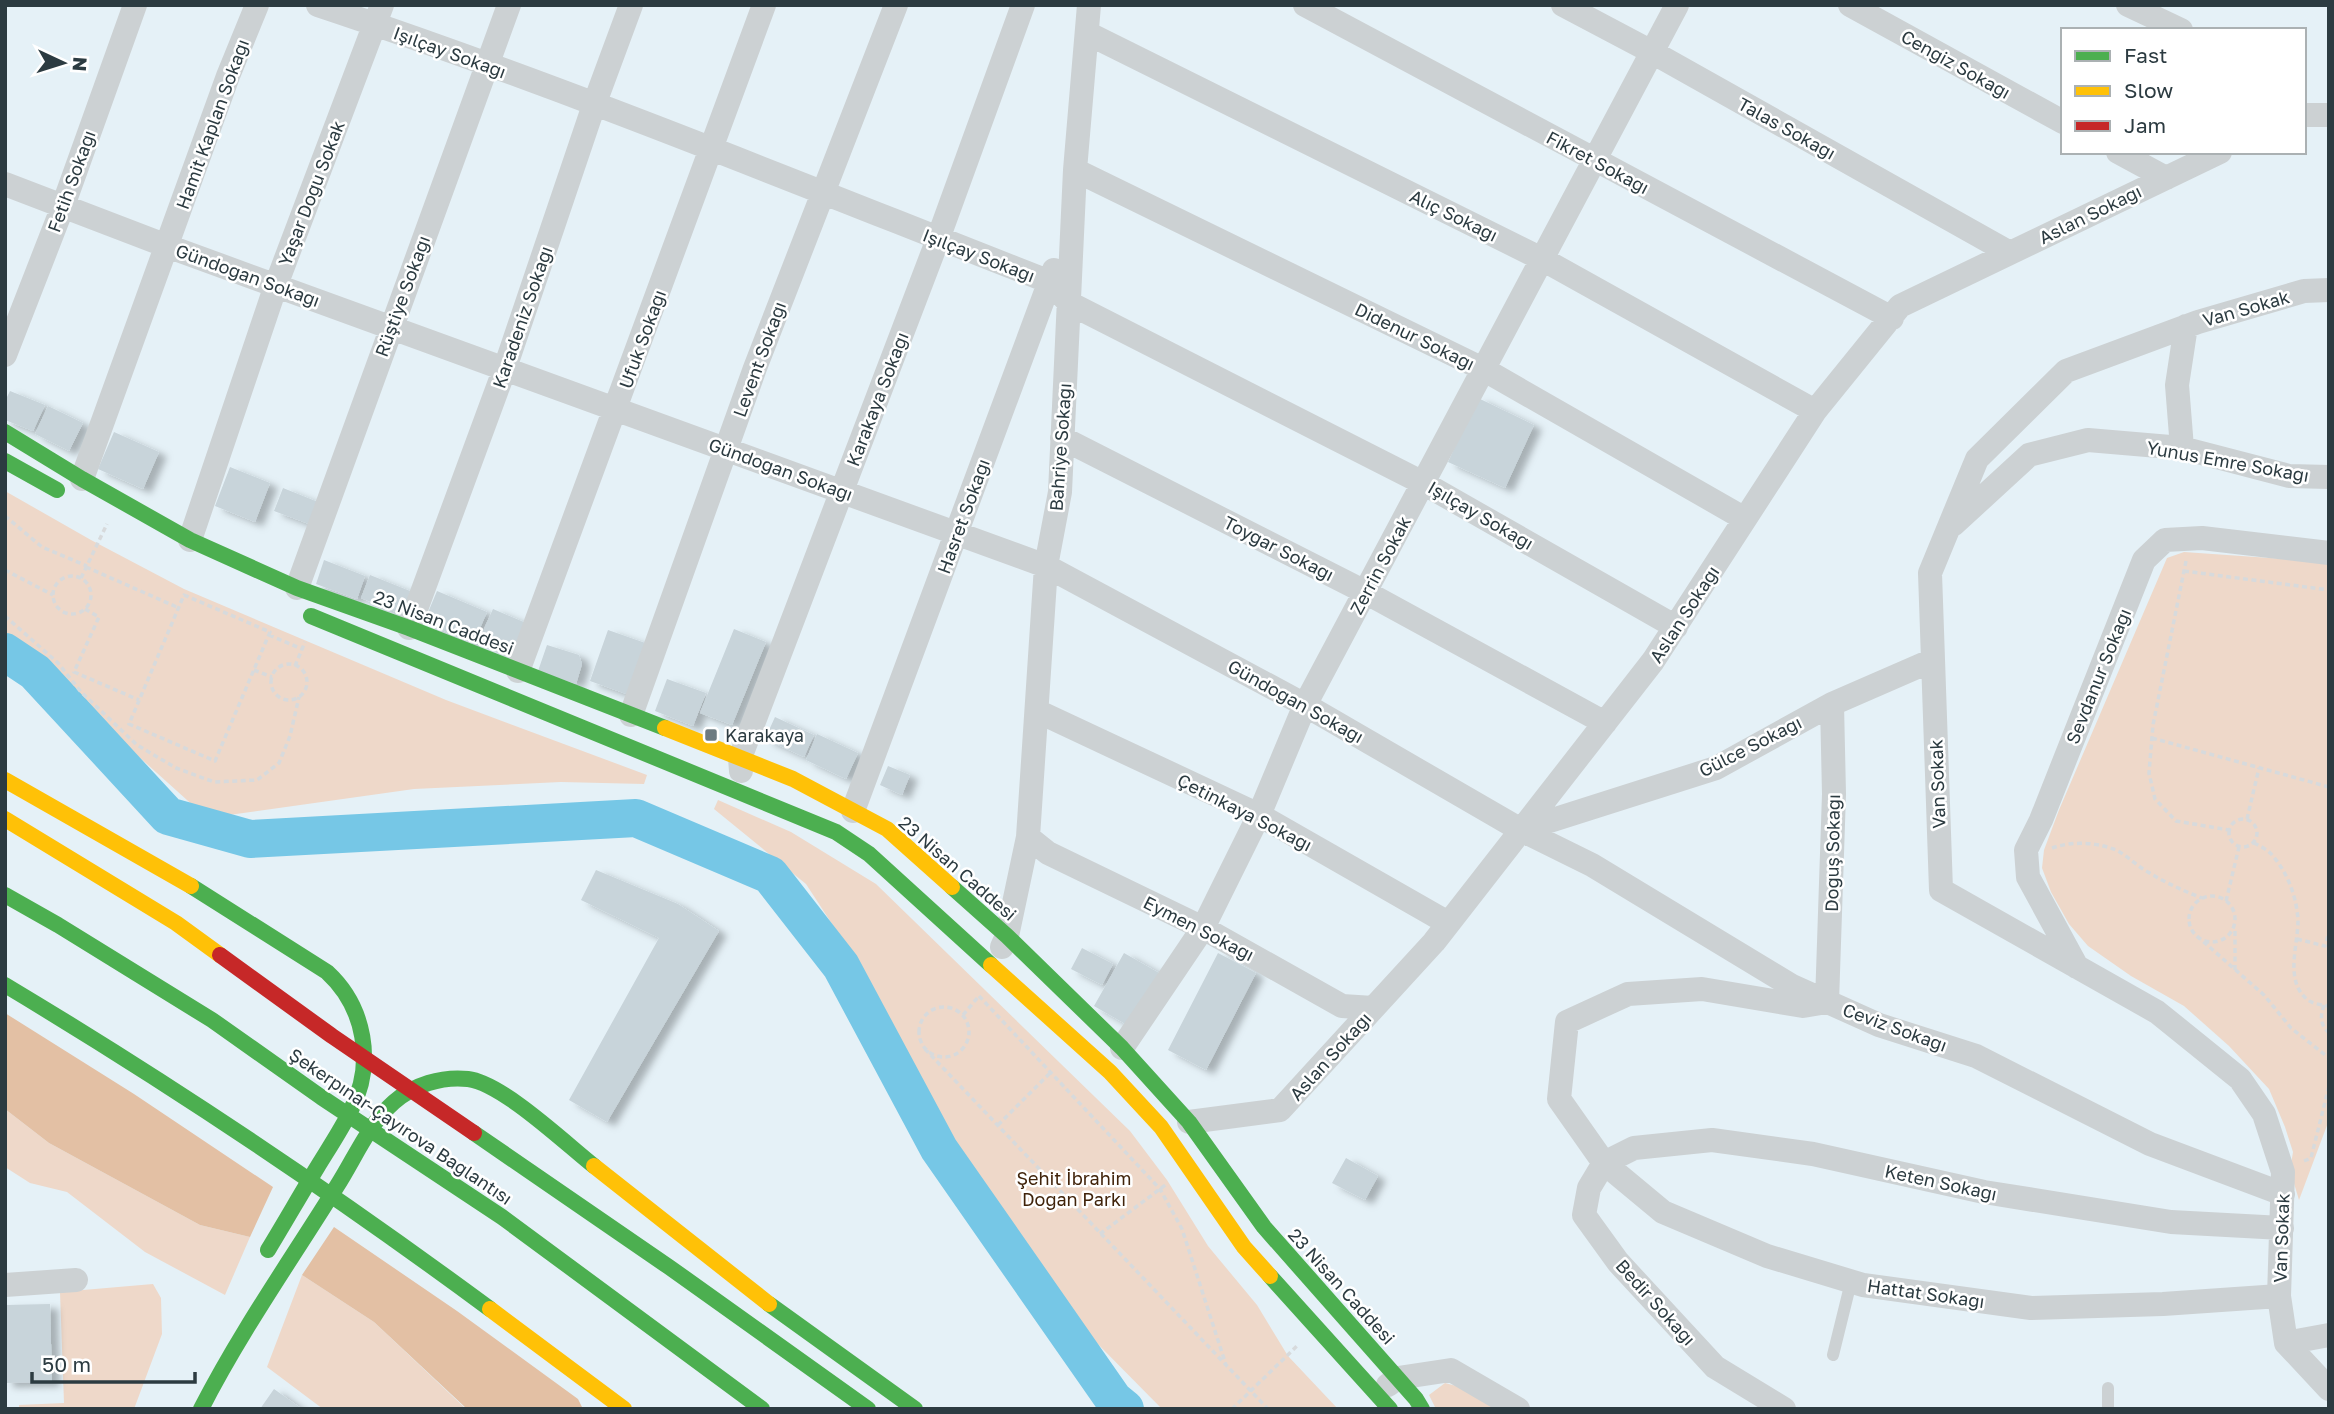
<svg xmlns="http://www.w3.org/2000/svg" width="2334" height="1414" font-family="'Golos Text',sans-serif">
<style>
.green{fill:#eed8c9}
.forest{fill:#e3c0a4}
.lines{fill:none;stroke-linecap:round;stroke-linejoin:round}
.river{stroke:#76c7e6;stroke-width:38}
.building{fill:#c8d4da;filter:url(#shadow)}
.path{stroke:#d7dadc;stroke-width:3.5;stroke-dasharray:5 3.5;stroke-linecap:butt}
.lane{stroke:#ccd1d3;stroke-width:12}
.street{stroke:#ccd1d3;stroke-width:24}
.fast{stroke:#4caf50;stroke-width:16}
.slow{stroke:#ffc107;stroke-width:16}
.jam{stroke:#c62828;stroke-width:16}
.poi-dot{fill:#6d7b81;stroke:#fff;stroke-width:2.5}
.labels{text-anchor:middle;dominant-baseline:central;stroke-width:5;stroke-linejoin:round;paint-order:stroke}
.street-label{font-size:18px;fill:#2c3b41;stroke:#fff}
.poi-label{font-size:18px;fill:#2c3b41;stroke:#fff;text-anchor:start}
.park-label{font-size:18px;fill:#40230a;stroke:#fff}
</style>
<defs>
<filter id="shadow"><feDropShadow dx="8" dy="4.5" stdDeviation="3.5" flood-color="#0004"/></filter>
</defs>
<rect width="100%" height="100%" fill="#e5f1f7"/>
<path class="green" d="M5 491 91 540 184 589 446 700 647 775 644 784 561 782 414 789 207 818 48 675 5 645Z
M2184 552 2329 562V1120L2299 1200 2290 1170 2293 1152 2285 1127 2269 1089 2229 1046 2184 1006 2131 976 2088 946 2069 924 2051 892 2042 868 2044 850 2059 810 2167 558Z
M718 800 791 832 876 884 1130 1131 1167 1180 1208 1246 1257 1305 1288 1356 1338 1409H1162L1085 1331 983 1201 896 1056 849 950 806 884 714 809Z
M5 1109 49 1143 200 1225 250 1237 225 1295 145 1252 67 1192 30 1183 5 1167Z
M302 1275 374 1322 466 1409H323L267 1367Z
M153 1284 161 1298 162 1334 134 1409H19V1405L64 1403 60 1292Z
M1445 1383 1471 1390 1495 1409H1436L1429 1395Z"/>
<path class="forest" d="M5 1013 134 1094 273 1187 250 1237 200 1225 49 1143 5 1109Z
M334 1227 457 1311 578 1399 583 1409H467L374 1322 302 1275Z"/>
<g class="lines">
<path class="river" d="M5 652 35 672 168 816 250 839 636 818 770 875 841 966 939 1149 1114 1400 1125 1409"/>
</g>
<path class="building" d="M10 391 45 405 33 431 5 420V401Z
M1478 398 1534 425 1505 488 1448 462Z
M48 406 83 423 69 451 35 434Z
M114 432 159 452 143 489 98 469Z
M230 467 270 483 255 522 215 506Z
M283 488 318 502 309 524 274 511Z
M324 560 365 576 357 599 316 584Z
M370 575 410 591 401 614 361 598Z
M437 591 487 612 473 644 424 622Z
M493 609 526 623 511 656 478 642Z
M734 629 766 642 732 725 700 713Z
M608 630 651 645 632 696 590 681Z
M547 645 579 655 582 664 576 684 538 671Z
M667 679 706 693 693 726 655 711Z
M775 717 814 735 804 757 765 739Z
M817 734 858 753 846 779 806 760Z
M888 766 910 775 902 795 880 785Z
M596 870 678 904 719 931 607 1122 569 1100 659 938 581 900Z
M1082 948 1113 964 1102 985 1071 969Z
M1124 953 1159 973 1129 1026 1094 1006Z
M1218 953 1256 973 1206 1070 1168 1050Z
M1346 1158 1378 1176 1365 1200 1332 1183Z
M50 1304 52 1382 5 1383V1305Z
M274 1389 302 1409H260Z"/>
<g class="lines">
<path class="path" d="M5 516 42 547 87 566
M2186 561 2153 725 2149 773 2155 799 2176 821 2229 830
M86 567 179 608
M5 570 53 595
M2184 571 2329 590
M53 595a19 19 0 1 1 38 0a19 19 0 1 1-38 0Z
M81 578 107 524
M184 595 270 632 215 761 129 724Z
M85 609 99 617 74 672 139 700
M5 616 58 663 81 692 137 745 176 768 214 782 257 780 279 763 290 736 299 697
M269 635 302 649
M271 682a18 18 0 1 1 36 0a18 18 0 1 1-36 0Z
M295 666 305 642
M254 670 272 677
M2152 738 2329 787
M2229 833a14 14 0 1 1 28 0a14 14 0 1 1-28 0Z
M2247 819 2259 768
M2254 843C2260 846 2268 850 2272 855 2288 873 2297 898 2298 921 2298 945 2284 982 2308 1000 2313 1004 2322 1005 2329 1006
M2052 848C2072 841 2096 842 2116 850 2126 855 2134 863 2143 869 2162 881 2181 890 2202 898
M2189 919a23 23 0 1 1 46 0a23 23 0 1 1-46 0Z
M2226 901 2239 847
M2197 936 2264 995 2291 1028 2329 1058
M2297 939 2325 946 2329 932
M2235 970V928
M979 996 1160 1189 1182 1229 1226 1365
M2324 1005C2320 1017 2320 1024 2329 1033
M919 1032a25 25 0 1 1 50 0a25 25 0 1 1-50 0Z
M963 1015 979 996
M925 1049 1268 1409
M998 1125 1051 1072
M2304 1161 2311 1158 2329 1086
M1100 1234 1168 1183
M1232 1409 1297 1346"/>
<path class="lane" d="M1833 1355 1851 1282
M2108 1409V1388"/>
<path class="street" d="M318 5C565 87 807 187 1050 282L1069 303 1423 483 1676 627
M1305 5 1892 318
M1563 5 1652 52 2010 253
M1850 5 2063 122
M2128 5 2181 30
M1087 33 1542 259 1815 411
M2304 115H2329
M2118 152 2166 178
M1075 170 1483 369 1745 519
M5 184 167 246 1046 566 1305 705 1521 830 1592 865 1792 986 1879 1025 1976 1056 2150 1144 2283 1194
M5 355 63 206 135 5
M1062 438 1365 592 1605 723
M2182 448 2177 385 2186 326
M82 479 228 76 257 5
M1954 524 2029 455 2088 440 2182 448 2289 476 2329 477
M190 540 276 285 382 5
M297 588 509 5
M409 628 505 368 594 105 631 5
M518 671 764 5
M1832 704 1834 794 1827 1002 1803 1006 1702 989 1628 994 1567 1022 1559 1099 1604 1163 1663 1212 1767 1256 1863 1285 2031 1308 2163 1304 2279 1296
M1037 711 1259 815 1448 923
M631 715 755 368 896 5
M741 771 740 758 938 239 1023 5
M853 811 1054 270
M1521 830 1716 768 1832 704 1933 660
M1028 837 1048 853 1203 928 1342 1006 1373 1008
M1002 947 1007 936 1028 837 1046 566 1060 492 1075 170 1089 5
M2077 967 2028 877 2026 850 2041 820 2144 560 2165 540 2202 538 2329 553
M1122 1048 1203 928 1259 815 1305 705 1677 5
M1189 1122 1280 1110 1434 942 1653 661 1815 411 1900 306 2220 152
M1604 1163 1634 1148 1712 1140 1813 1154 1984 1192 2171 1222 2282 1228
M1604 1163 1589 1188 1584 1215 1618 1262 1715 1367 1784 1409
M5 1285 76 1280
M2286 1343 2279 1296 2283 1172 2264 1114 2240 1079 2157 1012 1941 890 1930 573 1977 459 2066 371 2198 322 2304 291 2329 290
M2286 1343 2329 1389
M2286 1343 2329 1335
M1388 1385 1398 1378 1451 1370 1518 1409"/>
<path class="fast" d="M5 432 82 479 190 540 297 588 409 628 665 728
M5 461 57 490
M311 616 836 832 869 854 991 965
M191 886 327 972C365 1007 375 1063 351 1110 341 1130 329 1148 318 1166 301 1194 285 1222 268 1250
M952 887 1007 936 1122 1048 1189 1122 1264 1227 1416 1399 1422 1409
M5 895 58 925 212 1020 321 1097 502 1217 762 1409
M5 985C172 1085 333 1193 490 1309
M474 1133 669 1267 868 1409
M1270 1276 1390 1409
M769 1304 915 1409
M201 1409C241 1331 291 1260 337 1186 355 1158 368 1125 394 1102 413 1085 442 1076 468 1079 502 1083 565 1143 594 1166"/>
<path class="slow" d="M665 728 793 779 887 829 952 887
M5 780 191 886
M5 819 176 923 220 955
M991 965 1110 1072 1161 1127 1244 1247 1270 1276
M594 1166 769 1304
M490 1309 624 1409"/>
<path class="jam" d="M220 955 332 1036 474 1133"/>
</g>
<rect class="poi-dot" x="704" y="728" width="14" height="14" rx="3.5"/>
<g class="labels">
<g class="street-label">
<text transform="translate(450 52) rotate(20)">Işılçay Sokağı</text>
<text transform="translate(1956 64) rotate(29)">Cengiz Sokağı</text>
<text transform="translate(212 124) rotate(-70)">Hamit Kaplan Sokağı</text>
<text transform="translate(1787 128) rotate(29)">Talas Sokağı</text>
<text transform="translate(1598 162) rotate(28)">Fikret Sokağı</text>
<text transform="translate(71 181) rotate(-70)">Fetih Sokağı</text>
<text transform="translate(311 193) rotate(-69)">Yaşar Doğu Sokak</text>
<text transform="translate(2090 214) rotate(-26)">Aslan Sokağı</text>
<text transform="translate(1454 215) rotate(26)">Alıç Sokağı</text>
<text transform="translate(979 255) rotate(21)">Işılçay Sokağı</text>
<text transform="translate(248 275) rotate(20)">Gündoğan Sokağı</text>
<text transform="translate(402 296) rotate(-70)">Rüştiye Sokağı</text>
<text transform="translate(2246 308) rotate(-16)">Van Sokak</text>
<text transform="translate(522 317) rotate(-71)">Karadeniz Sokağı</text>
<text transform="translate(1415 336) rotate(26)">Didenur Sokağı</text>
<text transform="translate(642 339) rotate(-70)">Ufuk Sokağı</text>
<text transform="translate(759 359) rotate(-70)">Levent Sokağı</text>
<text transform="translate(877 399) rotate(-69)">Karakaya Sokağı</text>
<text transform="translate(1060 447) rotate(-86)">Bahriye Sokağı</text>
<text transform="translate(2228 461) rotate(10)">Yunus Emre Sokağı</text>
<text transform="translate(781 469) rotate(20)">Gündoğan Sokağı</text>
<text transform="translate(1481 515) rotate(30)">Işılçay Sokağı</text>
<text transform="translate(963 516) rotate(-70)">Hasret Sokağı</text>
<text transform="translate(1279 548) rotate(27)">Toygar Sokağı</text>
<text transform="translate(1380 565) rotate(-62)">Zerrin Sokak</text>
<text transform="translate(1684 614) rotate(-57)">Aslan Sokağı</text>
<text transform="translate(444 622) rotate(21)">23 Nisan Caddesi</text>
<text transform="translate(2098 676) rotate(-68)">Sevdanur Sokağı</text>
<text transform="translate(1296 701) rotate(29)">Gündoğan Sokağı</text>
<text transform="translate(1750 746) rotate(-27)">Gülce Sokağı</text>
<text transform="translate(1937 784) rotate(-92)">Van Sokak</text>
<text transform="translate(1245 812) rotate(27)">Çetinkaya Sokağı</text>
<text transform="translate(1832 853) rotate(-89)">Doğuş Sokağı</text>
<text transform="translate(958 868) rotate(41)">23 Nisan Caddesi</text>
<text transform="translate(1199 928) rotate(27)">Eymen Sokağı</text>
<text transform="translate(1895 1027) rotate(20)">Ceviz Sokağı</text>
<text transform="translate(1330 1056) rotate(-48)">Aslan Sokağı</text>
<text transform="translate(401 1126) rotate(34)">Şekerpınar-Çayırova Bağlantısı</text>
<text transform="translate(1941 1182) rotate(12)">Keten Sokağı</text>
<text transform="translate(2281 1238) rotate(-88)">Van Sokak</text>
<text transform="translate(1342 1286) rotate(48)">23 Nisan Caddesi</text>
<text transform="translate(1926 1293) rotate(8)">Hattat Sokağı</text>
<text transform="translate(1656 1302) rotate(48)">Bedir Sokağı</text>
</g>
<g class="poi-label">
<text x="725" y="735">Karakaya</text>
</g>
<g class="park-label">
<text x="1074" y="1178">Şehit İbrahim<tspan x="1074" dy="21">Doğan Parkı</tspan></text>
</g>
</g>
<rect width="2334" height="1414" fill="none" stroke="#2c3b41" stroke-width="14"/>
<rect x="2061" y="28" width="245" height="126" fill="#ffffff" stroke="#abb1b3" stroke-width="2"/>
<rect x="2075" y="51" width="35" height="10" fill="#4caf50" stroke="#abb1b3" stroke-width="2"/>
<text x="2124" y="63" font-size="21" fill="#2c3b41">Fast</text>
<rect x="2075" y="86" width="35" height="10" fill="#ffc107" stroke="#abb1b3" stroke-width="2"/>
<text x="2124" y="98" font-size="21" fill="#2c3b41">Slow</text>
<rect x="2075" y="121" width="35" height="10" fill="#c62828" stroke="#abb1b3" stroke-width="2"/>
<text x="2124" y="133" font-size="21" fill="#2c3b41">Jam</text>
<g transform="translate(63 63) rotate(94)" stroke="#ffffff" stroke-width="5" paint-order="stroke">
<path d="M0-5L12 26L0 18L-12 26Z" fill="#2c3b41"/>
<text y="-10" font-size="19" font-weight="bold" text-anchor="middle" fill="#2c3b41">N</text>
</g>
<path d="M32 1372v10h163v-10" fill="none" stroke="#2c3b41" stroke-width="3.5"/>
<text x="42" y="1372" font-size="21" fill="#2c3b41" stroke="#ffffff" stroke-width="5" paint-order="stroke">50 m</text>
</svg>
